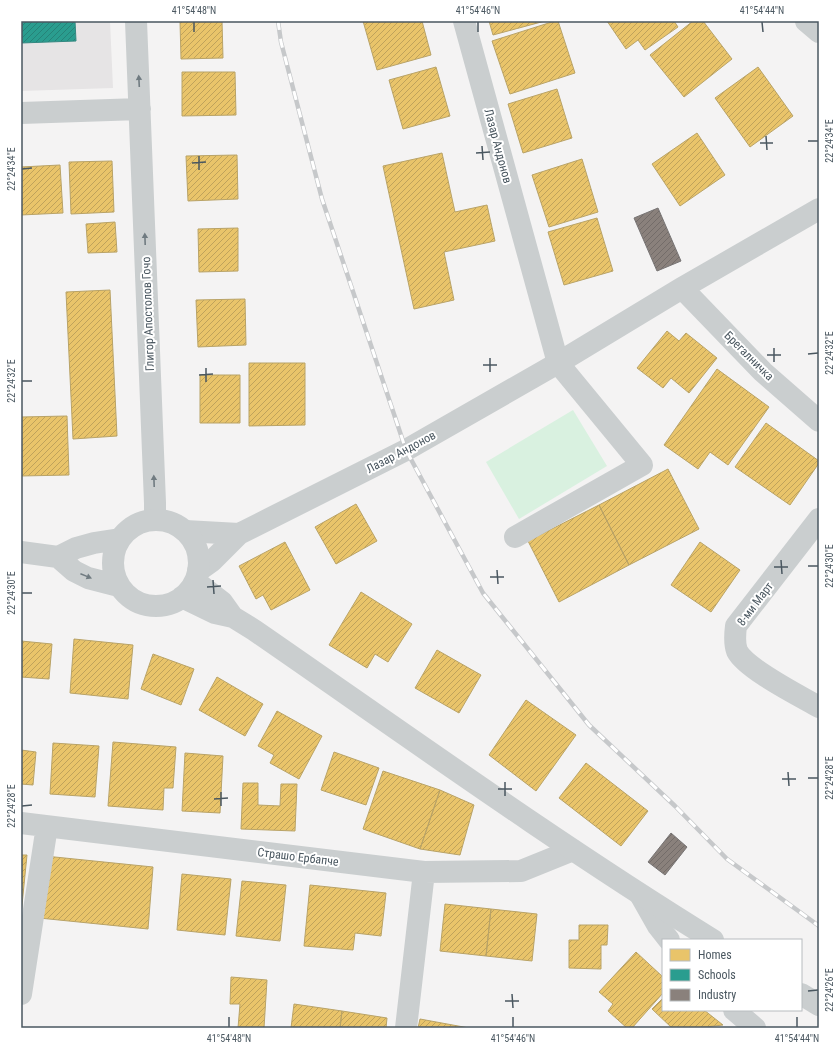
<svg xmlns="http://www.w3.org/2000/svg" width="840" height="1049" font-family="'Roboto Condensed',sans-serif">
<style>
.education{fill:#e6e4e5}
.green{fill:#d9f1e0}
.homes{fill:url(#homes-hatch);stroke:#b9a367}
.schools{fill:url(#schools-hatch);stroke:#348881}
.industry{fill:url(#industry-hatch);stroke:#777474}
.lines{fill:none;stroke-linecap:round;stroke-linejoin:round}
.minor{stroke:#cacecf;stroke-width:22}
.tertiary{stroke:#cacecf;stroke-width:22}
.rail-casing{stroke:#c6c8ca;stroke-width:4.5}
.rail{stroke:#fff;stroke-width:3;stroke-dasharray:9;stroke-linecap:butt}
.oneway{fill:#707b81}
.ticks{fill:none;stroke:#4a5760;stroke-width:1.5}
.labels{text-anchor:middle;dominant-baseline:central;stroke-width:4;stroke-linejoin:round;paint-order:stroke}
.street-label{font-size:12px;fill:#4a5760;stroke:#fff}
.neatline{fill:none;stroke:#4a5760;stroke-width:1.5}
.ticks-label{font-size:10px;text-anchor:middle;fill:#4a5760}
</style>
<defs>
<pattern id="homes-hatch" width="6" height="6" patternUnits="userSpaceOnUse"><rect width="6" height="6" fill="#e9c46a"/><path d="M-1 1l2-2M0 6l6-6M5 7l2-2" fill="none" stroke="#bfa25b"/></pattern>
<pattern id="schools-hatch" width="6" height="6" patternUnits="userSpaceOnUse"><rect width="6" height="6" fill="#2a9d8f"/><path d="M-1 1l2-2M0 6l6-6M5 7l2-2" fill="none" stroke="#268378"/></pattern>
<pattern id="industry-hatch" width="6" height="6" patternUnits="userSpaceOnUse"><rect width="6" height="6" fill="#8a817c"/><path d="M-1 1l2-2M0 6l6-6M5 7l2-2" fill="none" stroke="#736c69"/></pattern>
</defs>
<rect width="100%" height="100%" fill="#f4f3f3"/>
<path class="education" d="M21 21H110L113 88 21 91Z"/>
<path class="green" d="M573 410 607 466 519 519 486 462Z"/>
<path class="homes" d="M180 21H222L223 58 181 59Z
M363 21H422L431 55 377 70Z
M489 21H545L493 35Z
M555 21H558L575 73 510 94 492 41Z
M607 21H674L678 27 645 50 638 40 626 49Z
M693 21H703L732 59 684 97 650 55Z
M436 67 450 116 403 129 389 80Z
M758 67 793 116 750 147 715 98Z
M182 72H235L236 115 182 116Z
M557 89 572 138 523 153 508 104Z
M697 133 725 175 680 206 652 164Z
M442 153 455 212 487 205 495 241 444 252 454 300 414 309 383 166Z
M237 155 238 199 188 201 186 156Z
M582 159 598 212 549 227 532 175Z
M112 161 114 212 71 214 69 162Z
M60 165 63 213 21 215V167Z
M597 218 613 271 564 285 548 232Z
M115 222 117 252 88 253 86 224Z
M238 228V271L199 272 198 229Z
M110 290 117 436 73 439 66 292Z
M245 299 246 345 198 347 196 300Z
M667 331 679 341 686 333 717 358 689 393 671 378 663 388 637 368Z
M249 363H305V425L249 426Z
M717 369 769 407 728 465 710 452 698 469 664 445Z
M200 375H240V423H200Z
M67 416 69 475 21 476V417Z
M766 423 819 461V463L790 505 735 467Z
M668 469 699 529 629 565 599 505Z
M356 504 377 541 336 564 315 527Z
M599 505 629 565 559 602 528 541Z
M285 542 310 590 271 610 263 595 256 599 239 566Z
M700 542 740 570 711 612 671 585Z
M361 592 412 624 388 662 375 654 367 668 329 645Z
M74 639 133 645 128 699 70 693Z
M21 641 52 644 49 679 21 677Z
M437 650 481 675 459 713 415 688Z
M153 654 194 669 181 705 141 689Z
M217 677 263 704 245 736 199 710Z
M526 700 576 735 536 791 489 755Z
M277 711 322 736 299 779 270 763 274 755 258 746Z
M113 742 176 747 173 788H164L163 810 108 806Z
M53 743 99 746 95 797 50 794Z
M21 750 36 752 33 785 21 784Z
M334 752 379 768 366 805 321 790Z
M185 753 223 756 220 813 182 811Z
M586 763 648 811 621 846 559 798Z
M383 771 440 790 420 849 363 829Z
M243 783H258V805L280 806 281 784H297L295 831 241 829Z
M440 790 474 805 460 855 420 849Z
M21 855H27L21 915Z
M45 856 153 867 148 929 39 918Z
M182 874 231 879 225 935 177 930Z
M242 881 286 885 280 941 236 936Z
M310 885 386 893 381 936 355 933 353 950 304 946Z
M445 904 491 909 486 956 440 951Z
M491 909 537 914 532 961 486 956Z
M579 925H608L607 945H601V969L569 968V940H579Z
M636 952 663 977V993L632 1028H627L608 1011 613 1004 599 992Z
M231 977 267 980 264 1028H238L240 1004H230Z
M663 998V1010H704L723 1025 696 1028H672L652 1009Z
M294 1004 342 1011 340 1028H291Z
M342 1011 387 1018 386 1028H340Z
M420 1019 469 1028H418Z"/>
<path class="schools" d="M21 21H75L76 41 21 43Z"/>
<path class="industry" d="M658 208 681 261 657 271 634 218Z
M671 833 687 847 665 875 648 862Z"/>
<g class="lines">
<path class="minor" d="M136 21 155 503V520
M464 21 558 363 642 465 515 537
M806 21 819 32
M21 113 140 109
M682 288 763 372 819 421
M819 519 736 626C735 634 734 643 737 651 746 669 800 696 819 707
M185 531 239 534
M198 571 212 561 239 534 406 450 558 363 682 288 819 209
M21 823 424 872 521 871 573 850
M641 896 658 926 669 940
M21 994 47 826
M734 1010 755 1028
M406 1028 424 872"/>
<path class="tertiary" d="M113 563a43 43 0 1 1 86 0a43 43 0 1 1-86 0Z
M21 552 58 557 76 548 94 543 120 539
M58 557 74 571 88 578 119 586
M195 581 222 602 232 616
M182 597 215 613 233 617 254 630C406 735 556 843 713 940
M801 994 819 1005"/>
<defs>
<path id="rail" d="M278 21 281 42 322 199 406 450 483 593 589 725 675 806 727 859 819 926"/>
</defs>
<use href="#rail" class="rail-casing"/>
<use href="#rail" class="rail"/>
</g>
<defs><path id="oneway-solid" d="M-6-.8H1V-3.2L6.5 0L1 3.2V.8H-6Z"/></defs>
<g class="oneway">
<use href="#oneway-solid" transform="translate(139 81) rotate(-93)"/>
<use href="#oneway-solid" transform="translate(145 239) rotate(-92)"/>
<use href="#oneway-solid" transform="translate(154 481) rotate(-92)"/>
<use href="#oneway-solid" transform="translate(86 576) rotate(22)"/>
</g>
<path class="ticks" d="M194 22V32M478 22V32M762 22 763 32M766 136 767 150M808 141H818M760 143H773M482 146 483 160M476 153 490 152M199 156V170M192 163 206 162M22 169 32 168M774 348V362M808 354 818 353M767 355H781M490 358V372M483 365H497M206 368V382M199 375 213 374M22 381H32M781 560 782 574M808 566H818M774 567H788M497 570 498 584M490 577H504M213 580 214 594M207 587 221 586M22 593H32M788 772 789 786M808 778H818M782 779H796M505 782V796M498 789H512M221 792V806M214 799 228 798M22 806 32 805M808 991 818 990M512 994 513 1008M505 1001H519M229 1017V1027M513 1017V1027M797 1017V1027"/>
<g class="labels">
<g class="street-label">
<text transform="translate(498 146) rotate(75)">Лазар Андонов</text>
<text transform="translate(148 314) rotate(-92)">Глигор Апостолов Гочо</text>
<text transform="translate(749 356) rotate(45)">Брегалничка</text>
<text transform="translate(401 452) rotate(-28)">Лазар Андонов</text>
<text transform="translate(755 604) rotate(-53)">8-ми Март</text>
<text transform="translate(298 857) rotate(7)">Страшо Ербапче</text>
</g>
</g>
<rect width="840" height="1049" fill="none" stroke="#ffffff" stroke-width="44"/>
<rect x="662" y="939" width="140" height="72" fill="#ffffff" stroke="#b7bcbf"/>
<rect x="670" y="949" width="20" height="12" fill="#e9c46a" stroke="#b7bcbf"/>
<text x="698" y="959" font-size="12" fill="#4a5760">Homes</text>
<rect x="670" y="969" width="20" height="12" fill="#2a9d8f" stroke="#b7bcbf"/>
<text x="698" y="979" font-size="12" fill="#4a5760">Schools</text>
<rect x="670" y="989" width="20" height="12" fill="#8a817c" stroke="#b7bcbf"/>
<text x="698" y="999" font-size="12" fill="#4a5760">Industry</text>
<rect x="22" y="22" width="796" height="1005" class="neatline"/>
<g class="ticks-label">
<text x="194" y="14">41°54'48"N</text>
<text x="478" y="14">41°54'46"N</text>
<text x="762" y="14">41°54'44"N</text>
<text transform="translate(829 141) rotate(-90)" y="4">22°24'34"E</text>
<text transform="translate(11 169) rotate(-90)" y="4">22°24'34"E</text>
<text transform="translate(829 353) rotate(-90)" y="4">22°24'32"E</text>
<text transform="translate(11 381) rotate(-90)" y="4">22°24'32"E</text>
<text transform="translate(829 566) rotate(-90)" y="4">22°24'30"E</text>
<text transform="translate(11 593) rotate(-90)" y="4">22°24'30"E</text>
<text transform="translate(829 778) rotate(-90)" y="4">22°24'28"E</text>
<text transform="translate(11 806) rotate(-90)" y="4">22°24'28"E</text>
<text transform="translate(829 990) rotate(-90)" y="4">22°24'26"E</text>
<text x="229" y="1042">41°54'48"N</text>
<text x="513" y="1042">41°54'46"N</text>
<text x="797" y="1042">41°54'44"N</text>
</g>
</svg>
